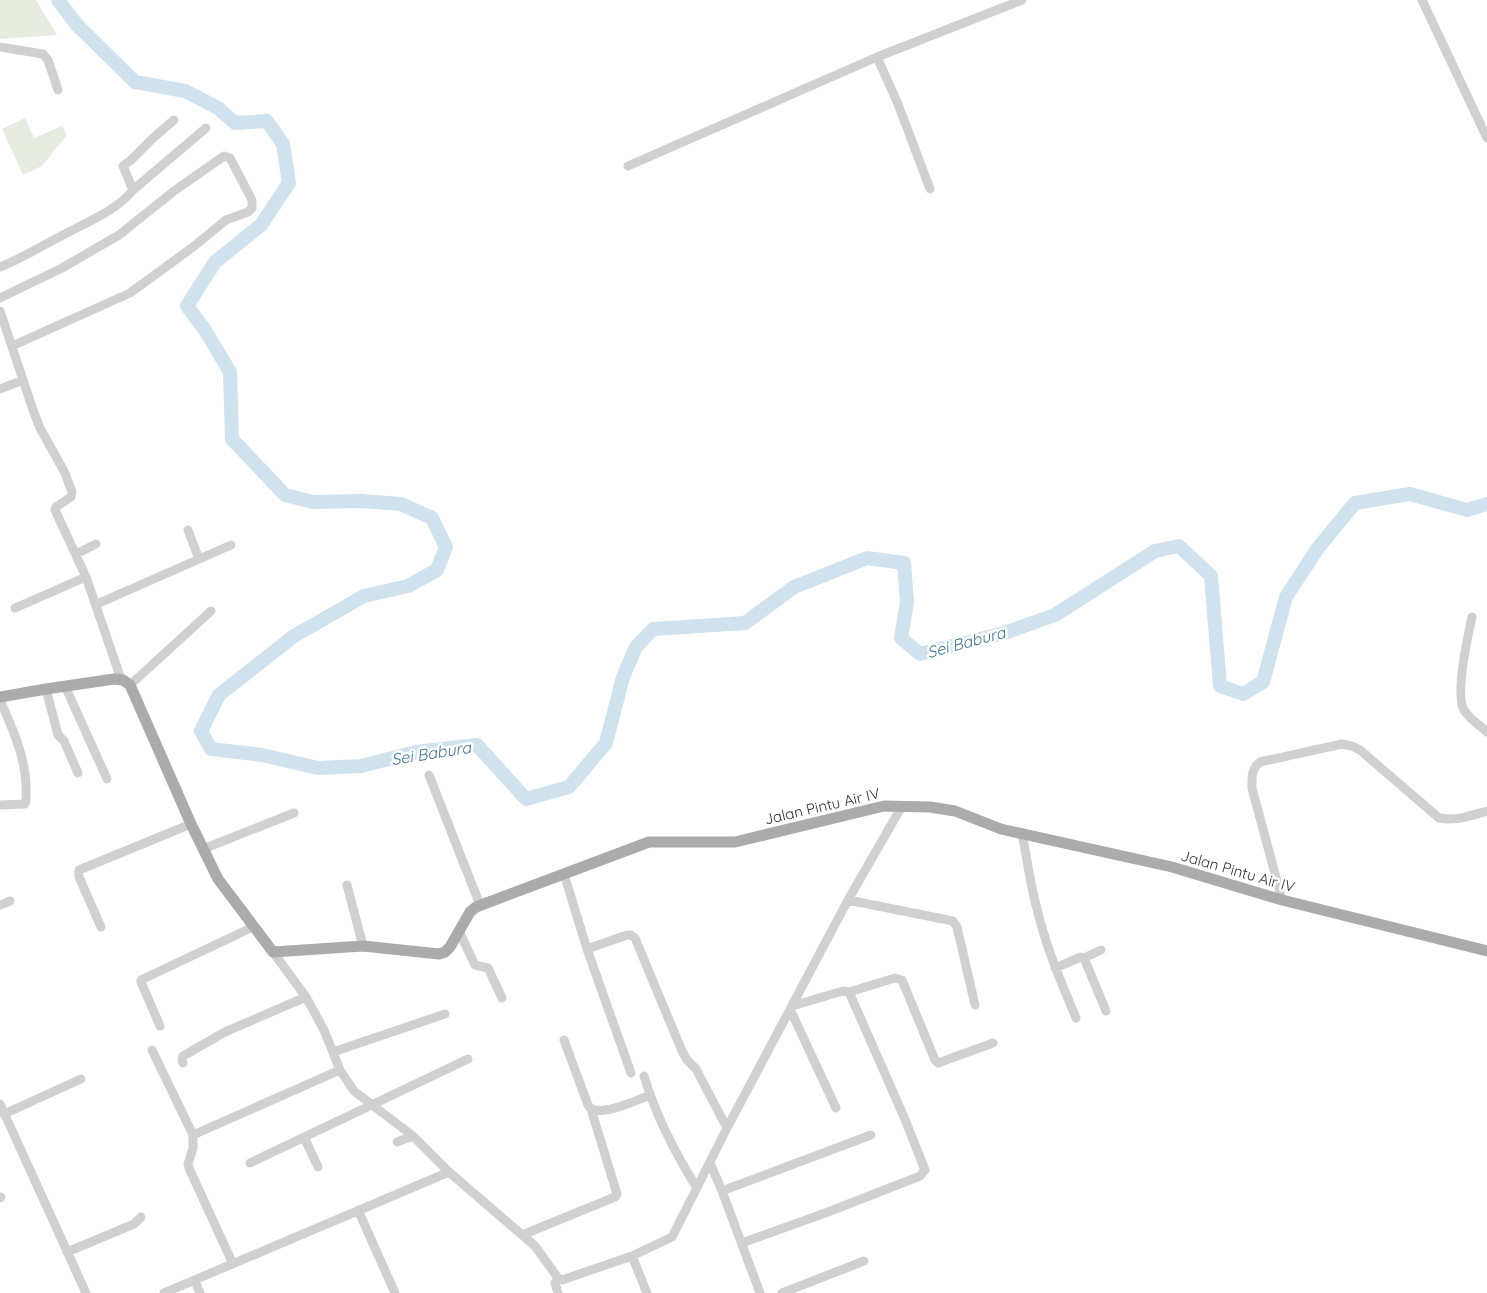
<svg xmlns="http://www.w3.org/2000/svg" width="1487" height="1293" font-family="Quicksand,sans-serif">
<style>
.green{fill:#e6ecdf}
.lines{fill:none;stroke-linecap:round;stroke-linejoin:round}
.river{stroke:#cfe2ee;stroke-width:14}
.minor{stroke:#d0d0d0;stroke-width:9}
.major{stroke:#ababab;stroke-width:11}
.labels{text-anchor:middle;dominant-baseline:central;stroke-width:5;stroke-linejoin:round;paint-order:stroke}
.street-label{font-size:15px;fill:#333;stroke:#fff}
.water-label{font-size:16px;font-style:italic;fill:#3f7597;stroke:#fff}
</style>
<rect width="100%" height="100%" fill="#fff"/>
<path class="green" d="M0 0H36L57 35 0 39Z
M25 118 34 138 62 126 67 135 42 166 23 175 2 129Z"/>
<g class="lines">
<path class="river" d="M58 0 77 25 135 82 185 91 218 108 235 123 267 121 283 144 289 183 261 225 215 262 187 306 205 330 230 372 232 439 285 495 313 502 361 501 401 504 432 518 446 547 437 570 408 586 364 596 294 636 219 695 201 731 211 749 262 755 318 768 361 766 416 752 477 745 526 799 569 787 606 743 623 677 636 647 653 629 745 623 794 587 867 558 904 563 907 602 901 638 920 654 1004 633 1055 615 1155 551 1179 546 1211 576 1220 686 1243 694 1263 682 1286 597 1318 548 1355 503 1410 494 1467 510 1487 504"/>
<path class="minor" d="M1422 0 1487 138
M0 47 43 54 48 60 58 90
M877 57 898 104 930 189
M628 166 877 57 1022 0
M133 190 123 166 131 160 153 138 174 120
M0 267C23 258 43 245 65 234 89 221 116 211 133 190L206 128
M0 298 62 268 119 235 174 191 224 156 230 158 252 200V208L248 212 226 220 193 247 130 293 12 346
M0 311 33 410 40 428 65 473 72 492 71 497 56 507 55 510 86 577 121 679
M0 389 23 380
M188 530 199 559
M76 554 96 544
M97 604 231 545
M15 608 86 577
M1472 617C1468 635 1455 695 1464 710 1469 719 1480 725 1487 732
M130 685 211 611
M65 686 107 779
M46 689 58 735 64 741 78 773
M0 700C12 728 25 755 26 785 26 792 27 799 25 804L0 805
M429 775 480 905
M1022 833C1027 858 1030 884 1037 909 1046 947 1061 982 1076 1018
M203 849 294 813
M564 874 587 949 631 1073
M347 885 363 946
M848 900 953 921 957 927 975 1005
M1282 900 1252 788C1252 777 1251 769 1260 762L1342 744 1352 746 1360 750 1439 818C1457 821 1470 816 1487 811
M0 905 10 901
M101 927 79 877V870L191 824
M459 931 475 965 488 968 502 998
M587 949 627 935H631L635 938 682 1051 687 1060 696 1069 727 1128
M273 952 306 997 324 1030 340 1070 354 1091 413 1136 449 1172 535 1246 558 1278 562 1280 632 1256 672 1237 727 1128 848 900 902 806
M1084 958 1101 950
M1055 968 1081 957 1084 958 1106 1011
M849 992 895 978 902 980 935 1060 938 1063 993 1043
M790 1009 836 1108
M160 1026 141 982V980L253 927
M152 1050 193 1135V1148L188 1164 189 1168 233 1264
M333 1052 445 1014
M183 1063 182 1060 183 1056 225 1032 306 997
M644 1076C656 1116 675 1153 697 1188
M0 1104 86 1293
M591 1109C605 1115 635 1101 650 1095
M4 1114 81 1079
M193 1135 340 1070
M304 1137 318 1167
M397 1142 413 1136
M250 1163 468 1059
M710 1163 722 1191 760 1293
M722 1191 871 1135
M0 1198 1 1197
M358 1210 395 1293
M522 1235 615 1197 617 1194 591 1109 588 1105 564 1040
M742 1243 828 1212 920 1176 925 1170 904 1117 849 992 843 991 792 1006
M67 1252 134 1224 141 1217
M632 1256 647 1293
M558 1278 555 1283 558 1293
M195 1281 200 1293
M164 1293 449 1172
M782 1293 864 1261"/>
<path class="major" d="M0 697 46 689 114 679 123 680 130 685 191 824 218 879 273 952 363 946 439 954 445 952 450 947 470 912 476 907 649 842H735L884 806 930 807 955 811 1001 829 1172 867 1282 900 1487 951"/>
</g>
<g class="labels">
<g class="street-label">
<text transform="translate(822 806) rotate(-13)">Jalan Pintu Air IV</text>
<text transform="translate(1238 871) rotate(16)">Jalan Pintu Air IV</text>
</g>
<g class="water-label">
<text transform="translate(966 642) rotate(-15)">Sei Babura</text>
<text transform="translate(431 753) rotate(-9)">Sei Babura</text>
</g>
</g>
</svg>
